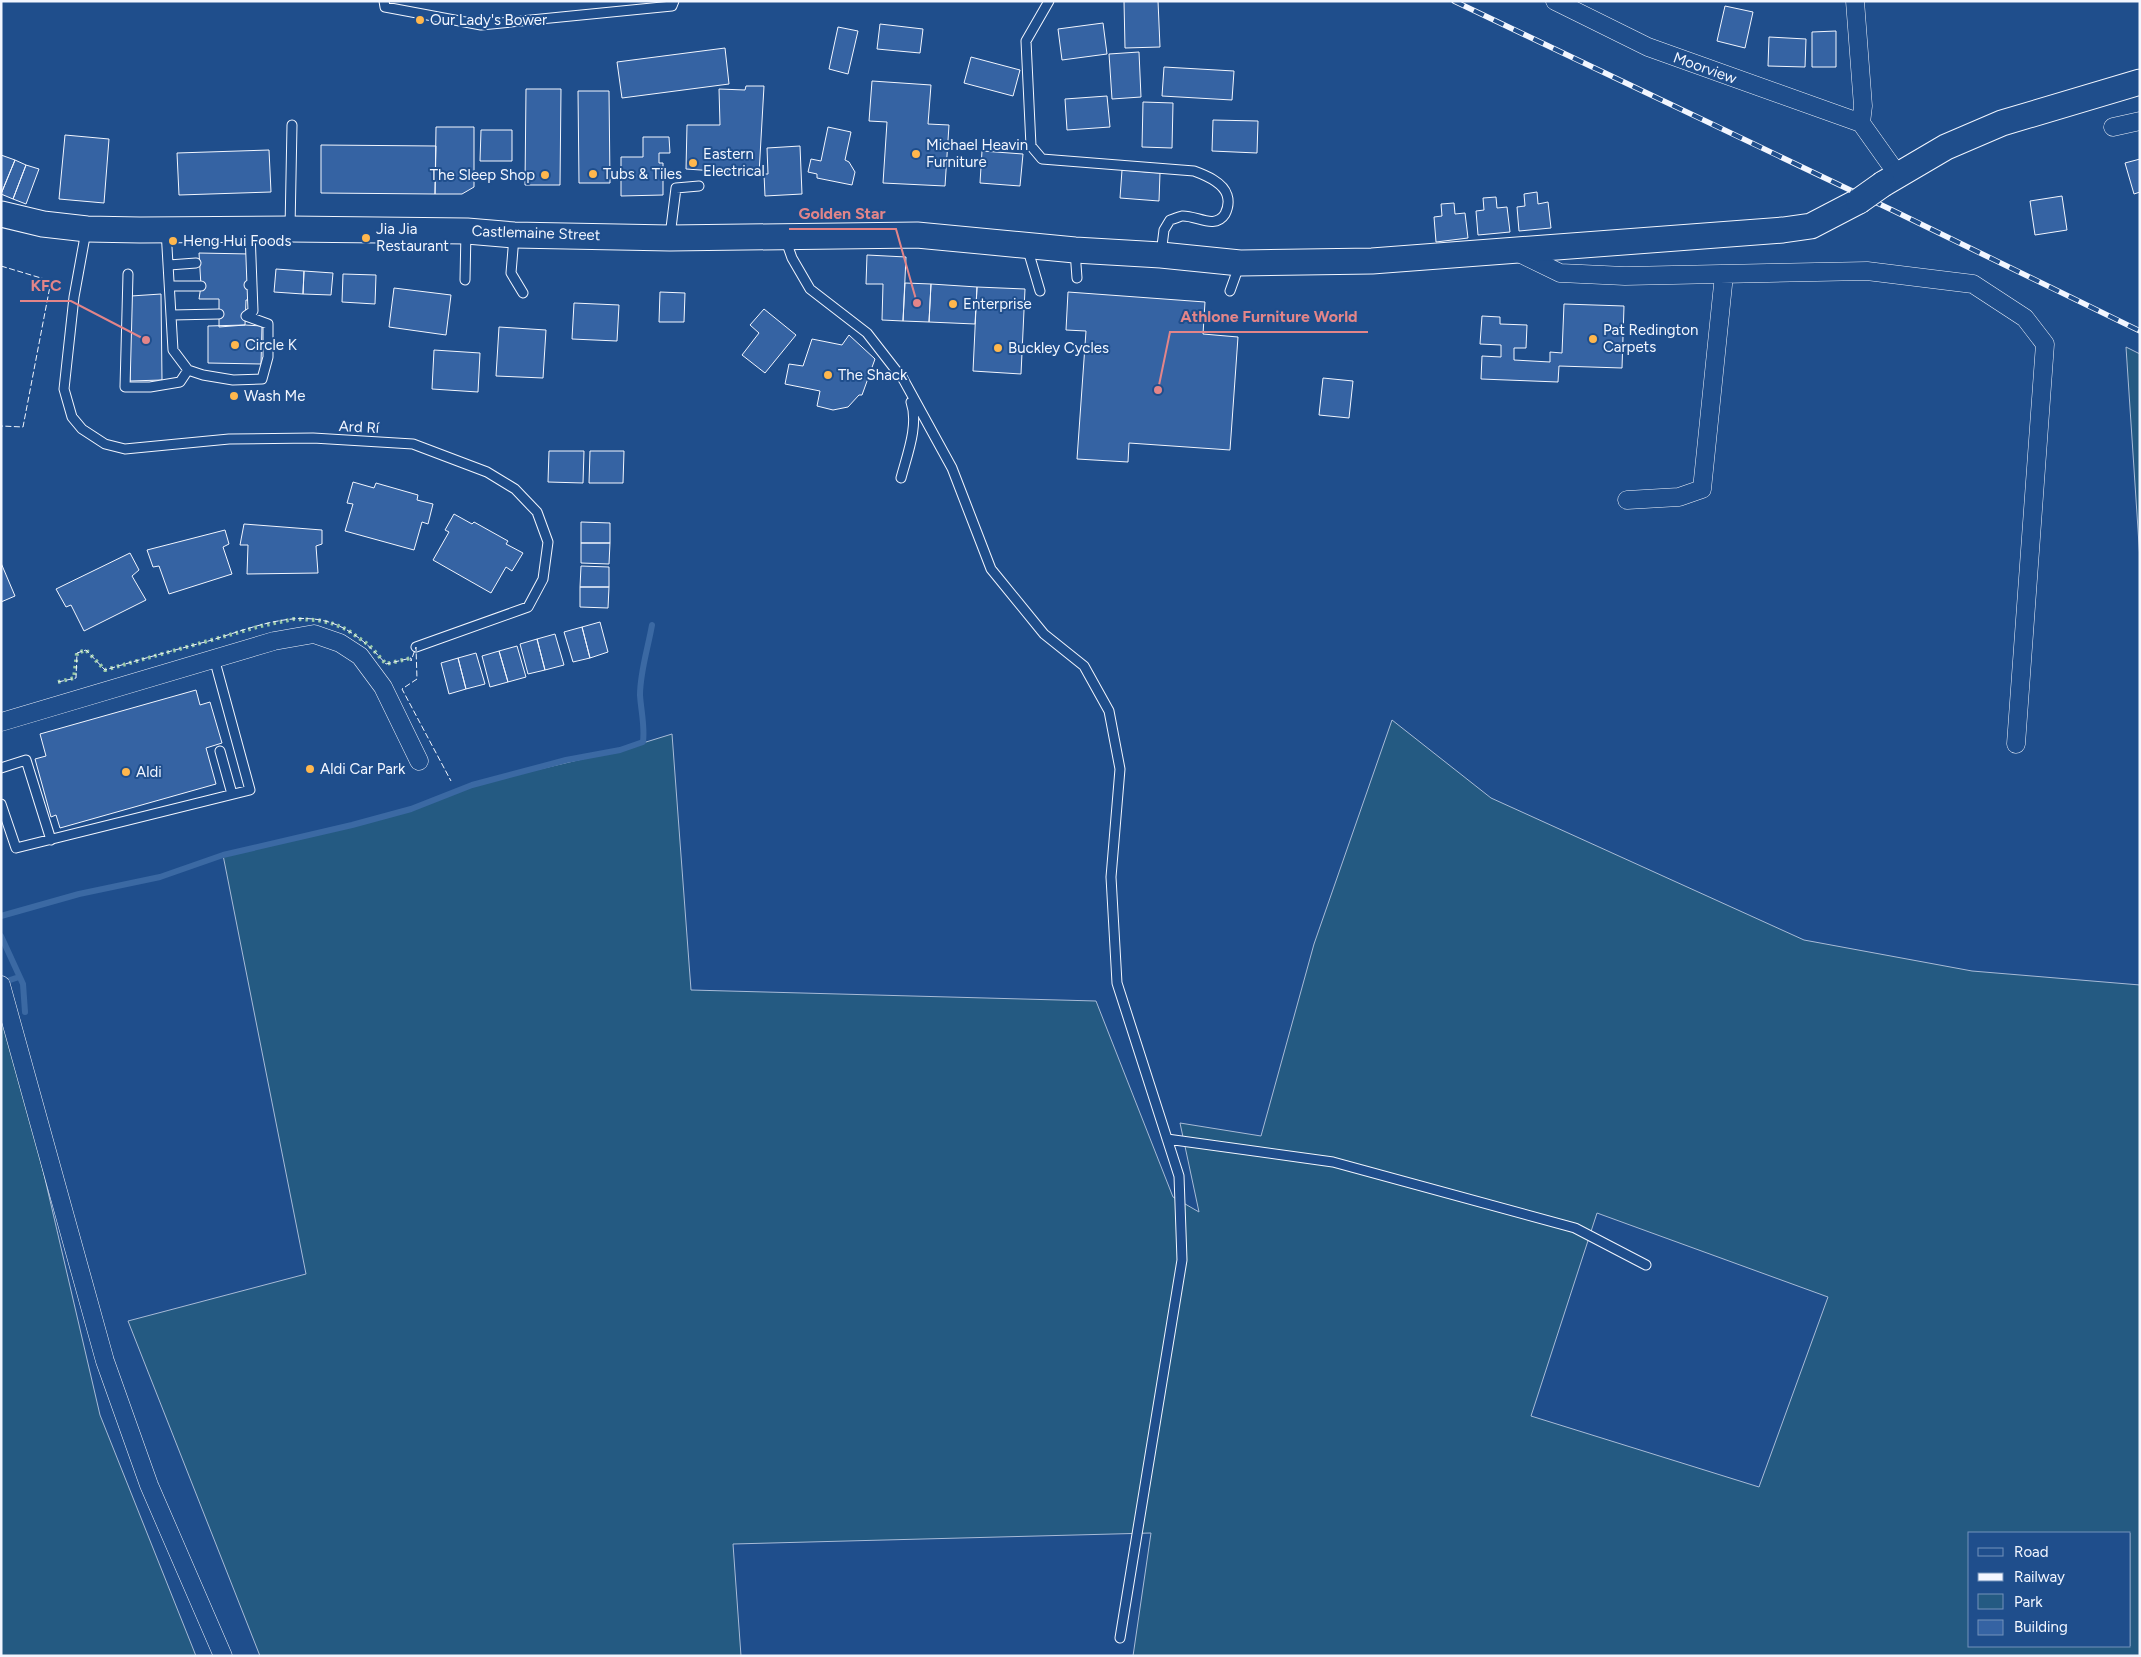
<svg xmlns="http://www.w3.org/2000/svg" width="2141" height="1657" font-family="Figtree,sans-serif">
<style>
.green{fill:#245a82;stroke:#a8bbd7;fill-rule:evenodd}
.lines{fill:none;stroke-linecap:round;stroke-linejoin:round}
.stream{stroke:#3b69a3;stroke-width:6}
.building{fill:#3563a3;stroke:#f2f6ff}
.service-casing{stroke:#f2f6ff;stroke-width:11}
.minor-casing{stroke:#f2f6ff;stroke-width:19}
.secondary-casing{stroke:#f2f6ff;stroke-width:27}
.service{stroke:#1f4e8c;stroke-width:9}
.minor{stroke:#1f4e8c;stroke-width:18}
.secondary{stroke:#1f4e8c;stroke-width:25}
.rail-casing{stroke:#f2f6ff;stroke-width:5.5}
.rail{stroke:#1f4e8c;stroke-width:4;stroke-dasharray:11;stroke-linecap:butt}
.secondary-bridge-casing{stroke:#f2f6ff;stroke-width:27;stroke-linecap:butt}
.secondary-bridge{stroke:#1f4e8c;stroke-width:25}
.hedge{stroke:#97c8a6;stroke-width:4;stroke-dasharray:2.5 4;stroke-linecap:butt}
.fence{stroke:#f2f6ff;stroke-width:1;stroke-dasharray:6 2.5;stroke-linecap:butt}
.poi-dot{fill:#ffb74d;stroke:#1f4e8c;stroke-width:2}
.labels{text-anchor:middle;dominant-baseline:central;stroke-width:4;stroke-linejoin:round;paint-order:stroke}
.poi-label{font-size:15px;fill:#f2f6ff;stroke:#1f4e8c;text-anchor:start}
.street-label{font-size:15px;fill:#f2f6ff;stroke:#1f4e8c}
.leader{fill:none;stroke:#e38589;stroke-width:2}
.callout-dot{fill:#e38589;stroke:#1f4e8c;stroke-width:2}
.callout-label{font-size:16px;text-anchor:middle;font-weight:bold;fill:#e38589;stroke:#1f4e8c;stroke-width:4;stroke-linejoin:round;paint-order:stroke}
</style>
<rect width="100%" height="100%" fill="#1f4e8c"/>
<path class="green" d="M2126 347 2140 354V560Z
M1392 720 1491 798 1804 940 1972 971 2140 985V1656H1133L1151 1533 733 1544 741 1656H260L128 1321 306 1274 223 855 411 809 472 785 620 750 672 734 691 990 1096 1001 1173 1197 1199 1212 1180 1123 1261 1136 1314 944ZM1597 1213 1828 1297 1759 1487 1531 1416ZM1970 1533H2130V1646H1970Z
M1 1011 25 1093 100 1415 196 1656H1Z"/>
<g class="lines">
<path class="stream" d="M1 916 79 894 160 877 223 855 352 825 411 809 472 785 566 760 620 750 643 742C645 726 641 711 640 695 640 672 648 648 652 625
M1 936 23 984 25 1012
M1 983 19 977"/>
</g>
<path class="building" d="M1124 1H1158L1160 47 1125 48Z
M1725 6 1753 12 1745 48 1717 41Z
M1103 23 1107 54 1062 60 1058 29Z
M880 24 923 29 920 53 877 49Z
M838 27 858 31 848 74 829 69Z
M1836 31V67H1812V32Z
M1769 37 1806 39 1805 67 1768 66Z
M725 48 729 84 622 98 617 62Z
M1139 52 1141 97 1112 99 1109 54Z
M971 57 1020 70 1013 96 964 83Z
M1164 67 1234 71 1232 100 1162 96Z
M872 81 931 85 928 124 949 125 945 186 883 183 887 122 869 121Z
M746 86H764L759 174 686 169 687 125H720L719 89 745 90Z
M526 89H561L560 185H525Z
M578 91H609L610 183H579Z
M1107 96 1110 127 1067 130 1065 99Z
M1143 102 1173 103 1172 148 1142 147Z
M1213 120 1258 121 1257 153 1212 151Z
M436 127H474V187L462 194H435Z
M828 127 851 132 845 160 849 162 855 172 852 185 817 178V174L808 172 811 159 821 161Z
M481 130H512V161H480Z
M65 135 109 139 104 203 59 199Z
M643 137H669L670 153H659V163H663V195L621 196V157H643Z
M321 145 436 146 435 194 321 193Z
M800 146 802 194 765 196 764 174H768L767 148Z
M269 150 271 192 179 195 177 153Z
M982 151 1023 154 1020 186 980 183Z
M1 155 15 160 1 194Z
M2140 159V192L2134 194 2125 163Z
M15 160 26 165 13 199 1 194Z
M26 165 39 169 26 204 13 199Z
M1122 170 1160 173 1159 201 1120 198Z
M1537 192 1538 204 1548 202 1551 228 1519 231 1517 207 1525 206 1524 194Z
M2062 196 2067 230 2035 235 2030 201Z
M1496 197 1497 208 1507 207 1510 232 1478 235 1476 211 1484 210 1483 198Z
M1454 203 1455 214 1465 213 1468 238 1436 242 1434 217 1442 216 1441 204Z
M199 253 250 254V300H246L245 325 219 327V299H199L201 286Z
M867 255 906 257 903 321 882 320 883 284H866Z
M276 269 304 271 303 294 274 292Z
M304 271 333 273 331 295 303 294Z
M343 274 376 275 375 304 342 302Z
M905 283 931 284 929 322 903 321Z
M931 284 977 287 975 324 929 322Z
M977 287 1025 289 1021 374 973 371Z
M394 288 451 295 446 335 389 327Z
M660 292 685 293 684 322H659Z
M1068 292 1205 302 1203 334 1238 337 1230 450 1129 443 1128 462 1077 459 1086 331 1066 330Z
M161 294 162 380 130 381 131 296Z
M574 303 619 305 617 341 572 339Z
M1564 304 1624 306 1622 368 1559 366 1558 382 1481 379 1482 356 1501 357V345L1480 344 1482 316 1500 317V324L1527 325 1526 348H1514V360L1550 362V352L1562 353Z
M764 309 796 335 765 373 742 355 759 333 750 325Z
M245 325 262 326 261 364 208 363V326Z
M499 327 546 330 543 378 496 376Z
M849 335 875 359 862 395H859L848 407 833 410 817 406 820 391 785 384 789 364 803 366 812 339 842 345Z
M434 350 480 353 478 392 432 389Z
M1323 378 1353 381 1349 418 1319 415Z
M549 451H584L583 483 548 482Z
M590 451H624L623 483H589Z
M353 482 374 488 376 483 418 495 417 500 433 504 428 524 422 522 414 550 345 531 353 504 347 503Z
M454 514 472 524 474 522 508 541 506 544 523 553 512 571 506 567 491 593 433 560 449 532 445 530Z
M581 522 610 523V543H581Z
M244 524 322 530V544L316 546 318 573 247 574 248 545H240Z
M225 530 229 544 223 547 232 574 169 594 159 566 153 567 147 550Z
M581 543H610L609 564 581 563Z
M130 553 139 570 132 576 146 600 84 631 71 605 66 607 56 589Z
M1 563 15 596 1 602Z
M581 566 609 567V587H580Z
M580 587H609L608 608 580 607Z
M600 622 608 652 590 658 582 627Z
M582 627 590 658 573 662 564 632Z
M555 634 564 665 545 670 537 639Z
M537 639 545 670 528 674 520 644Z
M517 646 526 677 508 682 499 651Z
M499 651 508 682 490 687 482 656Z
M476 653 485 684 466 689 458 658Z
M458 658 466 689 449 694 441 663Z
M196 690 200 705 210 702 222 743 206 748 216 784 60 828 56 815 51 817 35 759 46 756 40 734Z"/>
<g class="lines">
<defs>
<path id="service" d="M384 1 385 7 481 25 672 6 674 1
M1049 1 1026 41 1031 146 1042 159 1194 171C1205 175 1223 182 1227 195 1229 201 1228 208 1225 214 1215 230 1196 215 1182 216 1178 217 1174 219 1170 220L1164 230 1161 254
M290 228 292 125
M166 230 173 350 188 370 203 375 233 380 262 379 268 357V324L246 316 253 311 252 285
M86 231 74 297 64 389 72 417 82 429 105 444 125 449 229 439 313 438 413 444 487 472 515 489 537 512 548 542 543 579 528 607 416 647
M670 236 676 188 699 186
M514 237 511 273 523 293
M785 238 792 258 810 289 867 333 902 378
M1027 247 1040 291
M1075 251 1077 278
M169 265 196 263
M128 274 125 387H150L180 382 188 370
M465 280 466 231
M249 285H252L250 232
M170 286H201
M1230 291 1239 266
M172 315 219 314
M901 375 952 468 991 569 1044 634 1084 666 1109 711 1120 769 1111 877 1117 983 1179 1176 1182 1260 1120 1638
M901 478C907 455 919 425 911 402
M220 751 232 794
M1 768 26 760 51 840
M1 804 16 848 250 790 214 658
M1167 1139 1333 1162 1575 1228 1646 1265"/>
<path id="minor" d="M1555 1 1648 47 1861 123 1898 175
M1855 1 1863 106 1861 123
M2113 127 2140 121
M1517 252 1560 273 1625 276 1867 271 1973 284 2025 318 2045 344 2016 744
M1627 500 1679 497 1702 489 1724 275
M1 722 274 641 314 634 340 643 360 656 383 687 419 761
M1 985 105 1361 149 1485 223 1656"/>
<path id="secondary" d="M1883 184 1946 147 2002 123 2140 82
M1 214 43 224 87 229 140 230 290 229 467 231 514 235 670 238 917 235 1075 250 1161 255 1240 263 1372 261 1783 230 1811 226 1859 201"/>
</defs>
<use href="#service" class="service-casing"/>
<use href="#minor" class="minor-casing"/>
<use href="#secondary" class="secondary-casing"/>
<use href="#service" class="service"/>
<use href="#minor" class="minor"/>
<use href="#secondary" class="secondary"/>
<defs>
<path id="rail" d="M1454 1 1892 210 2140 331"/>
</defs>
<use href="#rail" class="rail-casing"/>
<use href="#rail" class="rail"/>
<defs>
<path id="secondary-bridge" d="M1859 201 1883 184"/>
</defs>
<use href="#secondary-bridge" class="secondary-bridge-casing"/>
<use href="#secondary-bridge" class="secondary-bridge"/>
<path class="hedge" d="M58 682 74 678 77 653 86 650 105 670 261 626 294 619 317 620 331 623 346 629 369 645 386 664 411 658"/>
<path class="fence" d="M1 266 51 281 23 427 1 426
M58 682 76 678 77 653 86 650 105 670C138 660 171 651 205 642 244 631 291 609 332 623 354 631 371 647 386 664L411 658V661L416 647 417 679 402 689 451 781"/>
</g>
<g class="poi-dot">
<circle cx="420" cy="20" r="5"/>
<circle cx="916" cy="154" r="5"/>
<circle cx="693" cy="163" r="5"/>
<circle cx="593" cy="174" r="5"/>
<circle cx="545" cy="175" r="5"/>
<circle cx="366" cy="238" r="5"/>
<circle cx="173" cy="241" r="5"/>
<circle cx="953" cy="304" r="5"/>
<circle cx="1593" cy="339" r="5"/>
<circle cx="235" cy="345" r="5"/>
<circle cx="998" cy="348" r="5"/>
<circle cx="828" cy="375" r="5"/>
<circle cx="234" cy="396" r="5"/>
<circle cx="310" cy="769" r="5"/>
<circle cx="126" cy="772" r="5"/>
</g>
<g class="labels">
<g class="poi-label">
<text x="430" y="20">Our Lady's Bower</text>
<text x="926" y="145">Michael Heavin<tspan x="926" dy="17">Furniture</tspan></text>
<text x="703" y="154">Eastern<tspan x="703" dy="17">Electrical</tspan></text>
<text x="603" y="174">Tubs &amp; Tiles</text>
<text x="535" y="175" text-anchor="end">The Sleep Shop</text>
<text x="376" y="229">Jia Jia<tspan x="376" dy="17">Restaurant</tspan></text>
<text x="183" y="241">Heng Hui Foods</text>
<text x="963" y="304">Enterprise</text>
<text x="1603" y="330">Pat Redington<tspan x="1603" dy="17">Carpets</tspan></text>
<text x="245" y="345">Circle K</text>
<text x="1008" y="348">Buckley Cycles</text>
<text x="838" y="375">The Shack</text>
<text x="244" y="396">Wash Me</text>
<text x="320" y="769">Aldi Car Park</text>
<text x="136" y="772">Aldi</text>
</g>
<g class="street-label">
<text transform="translate(1705 68) rotate(20)">Moorview</text>
<text transform="translate(536 233) rotate(2)">Castlemaine Street</text>
<text transform="translate(359 427) rotate(3)">Ard Rí</text>
</g>
</g>
<path class="leader" d="M917 303L896 229H789M146 340L71 301H20M1158 390L1170 332H1368"/>
<g class="callout-dot">
<circle cx="917" cy="303" r="5"/>
<circle cx="146" cy="340" r="5"/>
<circle cx="1158" cy="390" r="5"/>
</g>
<g class="callout-label">
<text x="842" y="219">Golden Star</text>
<text x="46" y="291">KFC</text>
<text x="1269" y="322">Athlone Furniture World</text>
</g>
<rect width="2141" height="1657" fill="none" stroke="#f2f6ff" stroke-width="5"/>
<rect x="1968" y="1532" width="162" height="115" fill="#1f4e8c" stroke="#7391ba"/>
<rect x="1978" y="1548" width="25" height="8" fill="#1f4e8c" stroke="#7391ba"/>
<text x="2014" y="1557" font-size="15" fill="#f2f6ff">Road</text>
<rect x="1978" y="1573" width="25" height="8" fill="#f2f6ff" stroke="#7391ba"/>
<text x="2014" y="1582" font-size="15" fill="#f2f6ff">Railway</text>
<rect x="1978" y="1594" width="25" height="15" fill="#245a82" stroke="#7391ba"/>
<text x="2014" y="1607" font-size="15" fill="#f2f6ff">Park</text>
<rect x="1978" y="1620" width="25" height="15" fill="#3563a3" stroke="#7391ba"/>
<text x="2014" y="1632" font-size="15" fill="#f2f6ff">Building</text>
</svg>
